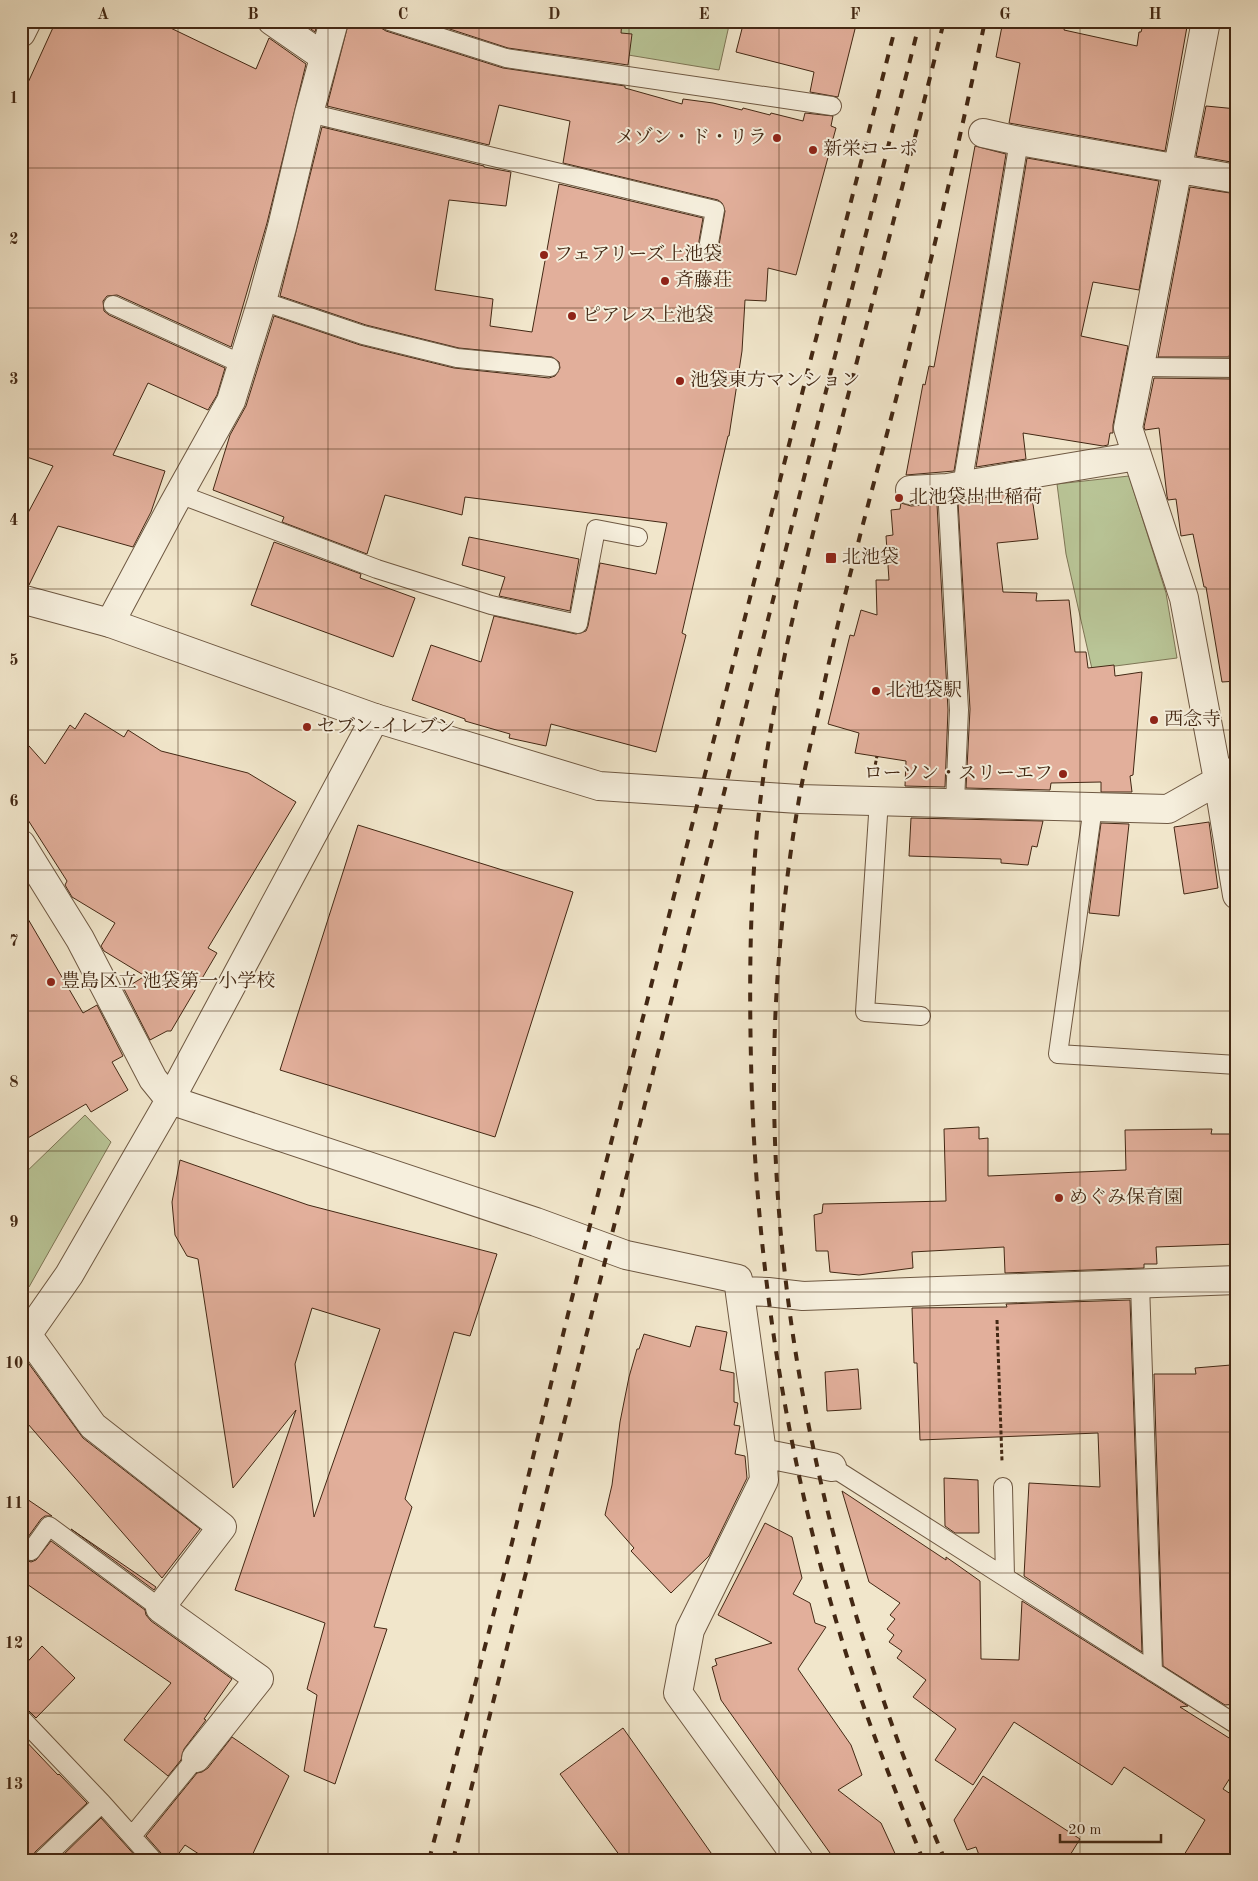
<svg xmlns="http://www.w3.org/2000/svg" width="1258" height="1881" font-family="'Old Standard TT','Noto Serif JP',serif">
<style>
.green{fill:#b9c597;stroke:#7e7656}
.building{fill:#e2af9b;stroke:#432814;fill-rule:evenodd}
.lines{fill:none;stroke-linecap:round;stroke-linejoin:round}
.service-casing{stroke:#6e5842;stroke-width:20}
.minor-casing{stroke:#6e5842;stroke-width:30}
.tertiary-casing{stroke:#6e5842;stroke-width:30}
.path{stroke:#432814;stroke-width:3;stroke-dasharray:4 2.5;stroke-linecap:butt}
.service{stroke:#f6efdd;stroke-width:18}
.minor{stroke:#f6efdd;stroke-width:28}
.tertiary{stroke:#f6efdd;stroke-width:28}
.rail{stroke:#432814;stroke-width:4;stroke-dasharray:9 9;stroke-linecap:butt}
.grid{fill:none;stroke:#432814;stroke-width:1;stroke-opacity:0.55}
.poi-dot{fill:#8f2418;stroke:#f6efdd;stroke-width:2}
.labels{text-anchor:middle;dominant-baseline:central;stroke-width:4;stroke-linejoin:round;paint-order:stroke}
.poi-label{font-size:19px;fill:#432814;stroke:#f6efdd;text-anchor:start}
.neatline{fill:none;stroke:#432814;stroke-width:2}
.grid-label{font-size:16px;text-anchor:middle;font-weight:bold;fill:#432814}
</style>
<rect width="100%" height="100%" fill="#f1e6cb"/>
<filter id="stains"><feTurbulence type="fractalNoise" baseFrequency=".004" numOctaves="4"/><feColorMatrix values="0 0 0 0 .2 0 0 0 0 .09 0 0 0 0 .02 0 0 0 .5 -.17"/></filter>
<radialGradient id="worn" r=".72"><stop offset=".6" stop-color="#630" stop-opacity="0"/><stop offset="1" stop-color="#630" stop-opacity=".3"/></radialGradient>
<path class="green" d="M603 21H730L719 70 598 50Z
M1129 476 1166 593 1177 658 1092 669 1066 554 1057 484Z
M85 1115 111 1142 29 1287 21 1288V1177Z"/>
<path class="building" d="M56 21H156L256 69 269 38 306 64 267 223 231 347 117 295 107 296 103 301 104 311 109 315 225 368 217 395 208 410 148 383 113 455 165 471 151 512 133 547 58 526 29 585 21 584V526L53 466 21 455V98Z
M300 21H318L315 32Z
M349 21H379L381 28 386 31 503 68 625 86V88L682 104 683 99 713 103 742 110 743 108 770 115 771 113 803 121 805 113 833 116 831 126 836 128 796 275 768 268 766 301 745 300 742 351 729 436H728L682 633 686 635 656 752 551 724 546 746 509 738 510 734 465 721V719L412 700 431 645 481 662 494 616 576 634 586 631 588 626 600 563 656 574 667 523 465 497 462 515 385 495 367 554 282 522 284 517 213 490 230 435 246 406 274 316 360 345 454 368 549 378 555 376 560 368 559 362 552 357 459 348 366 325 280 296 322 127 484 166V167L511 172 506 206 449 200 435 290 493 299 490 326 532 332 559 184 703 218 699 241V247L703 251 712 253 717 250 719 245 725 211 722 203 718 200 563 163 570 121 499 105 489 145 327 106Z
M425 21H622L621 33 632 34 628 65 508 48Z
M744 21H857L838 97 810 92 814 72 736 52Z
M1003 21H1066L1064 30 1137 46 1139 32H1141L1144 21H1188L1165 151 1009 123 1020 63 996 57Z
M1206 106 1237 109V163L1196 156Z
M975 146 1006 154 954 471 906 475 923 384 925 385 929 366 934 367Z
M1027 158 1159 181 1139 290 1093 282 1081 336 1128 346 1113 425V433H1110L1108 445 1103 446 1023 433 1026 459 976 467Z
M1190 187 1237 194V210L1230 246 1237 247V355H1229L1230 357H1158Z
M1154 378 1233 379 1237 411V681L1222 682 1206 587H1204L1193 534 1181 536 1176 499 1168 500 1167 496 1159 428 1145 430 1144 427Z
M1031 490 1038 539 997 543 1003 592 1037 593 1036 601 1069 600 1075 652H1086L1088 668 1114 665 1115 676 1142 672 1133 775 1130 776 1132 792H1101V782L1051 783 1050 790 966 788 970 709 958 502Z
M901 503 911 506 937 504 948 710 945 787 905 786 906 761 855 753 859 733 828 724 850 635 854 636 861 610 877 615 876 580H889L886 536 893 535 891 510 900 509Z
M469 537 579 559 570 611 499 596 505 577 462 565Z
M274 542 361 574 360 578 415 598 393 657 251 605Z
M85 713 124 737 128 730 161 751 248 773 296 802 208 948 217 953 171 1031H167L150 1040 124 989 145 976 104 951 101 946 115 923 72 897 65 885 67 881 21 809V737L45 764 70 725 75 729Z
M911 818 1043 821 1037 847 1032 846 1028 865 1001 863V859L909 856Z
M1209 822 1218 888 1184 894 1174 827Z
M1101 823 1129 824 1119 916 1089 913Z
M358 825 573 892 495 1137 280 1070Z
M21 907 83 1013 97 1005 123 1056 112 1062 128 1090 91 1112 86 1104 21 1142Z
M979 1127V1139L988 1138V1176L1126 1170 1125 1130 1212 1129 1211 1134H1232L1233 1203H1237V1244L1156 1247 1157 1264H1144V1268L1005 1273 1004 1247 912 1252 913 1268 859 1275 830 1272 828 1251H816L814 1215 822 1213 823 1204 946 1201 944 1129Z
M180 1160 308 1205 497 1254 470 1336 454 1332 405 1499 412 1507 374 1627 387 1629 335 1784 304 1771 317 1695 307 1689 325 1623 235 1590 296 1410 233 1488 198 1259 187 1256 175 1235 172 1202ZM312 1308 380 1329 314 1517 295 1364Z
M1130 1300 1142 1652 1024 1576 1029 1483 1100 1487 1098 1433 920 1440 917 1363H914L913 1335 912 1308 1007 1307 1006 1304Z
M696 1326 727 1332 720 1370 734 1373V1402L738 1403 734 1425 740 1426 735 1454 745 1456 747 1478 709 1556 671 1593 631 1551 634 1548 605 1515 612 1485 620 1422 629 1377 637 1349H639L644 1334 690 1347Z
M21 1353 83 1438 200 1529 162 1578 21 1416Z
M1231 1365 1237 1443V1704L1225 1705 1163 1666 1154 1374H1196L1195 1368Z
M858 1369 861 1409 827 1411 825 1372Z
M944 1478 978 1480 979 1533H955L945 1526Z
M842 1491 946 1560V1557L980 1581 981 1659 1019 1660 1022 1601 1188 1706 1180 1707 1237 1743V1767L1223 1789 1237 1798V1860H1181L1205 1820 1124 1767 1112 1785 1014 1722 973 1785 935 1760 956 1729 913 1697 926 1680 897 1658 902 1651 889 1642 894 1635 887 1629 895 1619 890 1615 900 1603 869 1582Z
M21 1495 52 1516H45L41 1519 28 1537 21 1536Z
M765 1523 792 1537 802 1578 793 1594 810 1603 815 1623 826 1627 798 1669 851 1745 862 1775 838 1790 881 1823 898 1860H835L721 1700 712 1667 717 1665 715 1659 772 1643 718 1615Z
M71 1529 156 1587 154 1590Z
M51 1541 145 1610 146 1615 151 1621 232 1679 204 1719 206 1720 184 1749 181 1760 168 1776 124 1740 171 1683 21 1580V1558L31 1562 36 1560Z
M42 1646 75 1678 36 1718 28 1710 21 1708V1669Z
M623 1728 716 1860H623L560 1774Z
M21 1736 58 1775 59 1774 87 1803 35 1852 32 1860H21Z
M232 1737 289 1776 250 1860H208L185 1845 174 1860H163L161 1853 146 1836 197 1773 202 1772 208 1768Z
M983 1776 1080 1839 1067 1860H986L979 1855 976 1847 967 1850 954 1820Z
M101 1818 139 1860H58Z"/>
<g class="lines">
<defs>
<path id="service" d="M389 21 506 58 832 106
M309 113 715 210 709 243
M262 301 363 335 457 358 550 367
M113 305 242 364
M1140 367 1237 368
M962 486 1019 141
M947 488 959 710 955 802
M179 494 377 569 491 605 578 624 596 529 638 537
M879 800 865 1012 921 1016
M1093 807 1058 1054 1237 1065
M1140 1284 1153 1672
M832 1467 1237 1725
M1003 1487 1005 1577
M21 1546 31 1551 49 1526 160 1608
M21 1718 102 1803 153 1860
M132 1836 196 1758
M42 1860 102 1803"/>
<path id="minor" d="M272 21 324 57
M1206 21 1128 428 1184 598 1218 780 1237 895
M21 33 27 21
M983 133 1019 141 1237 179
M910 490 947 488 1137 456
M110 623 173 505 231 401 262 301 282 227 309 113 334 21
M21 844 80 939 153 1079 170 1100 536 1222 626 1255 738 1279 762 1453 764 1480 690 1630 678 1693 799 1860
M740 1291 768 1292 803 1296 1237 1280
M21 1326 93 1426 222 1527 160 1608 259 1679 196 1758
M27 1335 69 1275 170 1100 375 718 599 786 799 799 1168 809 1237 770
M762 1453 832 1467"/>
<path id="tertiary" d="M21 599 110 623 375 718"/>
</defs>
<use href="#service" class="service-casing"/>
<use href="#minor" class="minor-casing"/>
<use href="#tertiary" class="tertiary-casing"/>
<path class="path" d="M874 771 877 756
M997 1320 1002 1461"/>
<use href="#service" class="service"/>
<use href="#minor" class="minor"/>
<use href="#tertiary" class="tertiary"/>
<path class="rail" d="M429 1860 509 1555 586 1241 897 21
M453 1860 920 21
M923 1860C895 1790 866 1719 844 1647 785 1457 755 1258 751 1060 749 972 750 882 761 795 776 673 808 553 838 434 874 296 910 159 944 21
M945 1860C840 1614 773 1347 774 1078 774 987 783 895 798 805 803 774 811 743 818 712 837 623 860 534 884 445 921 305 955 163 985 21"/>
</g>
<path class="grid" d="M178 21V1860M328 21V1860M479 21V1860M629 21V1860M779 21V1860M930 21V1860M1080 21V1860M21 168H1237M21 308H1237M21 449H1237M21 589H1237M21 730H1237M21 870H1237M21 1011H1237M21 1151H1237M21 1292H1237M21 1432H1237M21 1573H1237M21 1713H1237"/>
<g class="poi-dot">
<circle cx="777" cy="138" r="5"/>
<circle cx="813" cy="150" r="5"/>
<circle cx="544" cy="255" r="5"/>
<circle cx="665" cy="281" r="5"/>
<circle cx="572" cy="316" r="5"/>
<circle cx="680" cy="381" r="5"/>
<circle cx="899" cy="498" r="5"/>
<rect x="825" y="552" width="12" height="12" rx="2.5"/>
<circle cx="876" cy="691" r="5"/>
<circle cx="1154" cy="720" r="5"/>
<circle cx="307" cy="727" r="5"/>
<circle cx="1063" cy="774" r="5"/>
<circle cx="51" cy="982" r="5"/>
<circle cx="1059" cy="1198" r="5"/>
</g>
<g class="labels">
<g class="poi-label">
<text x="767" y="138" text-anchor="end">メゾン・ド・リラ</text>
<text x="823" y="150">新栄コーポ</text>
<text x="554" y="255">フェアリーズ上池袋</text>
<text x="675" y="281">斉藤荘</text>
<text x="582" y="316">ピアレス上池袋</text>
<text x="690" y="381">池袋東方マンション</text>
<text x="909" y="498">北池袋出世稲荷</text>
<text x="842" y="558">北池袋</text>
<text x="886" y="691">北池袋駅</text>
<text x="1164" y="720">西念寺</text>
<text x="317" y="727">セブン-イレブン</text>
<text x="1053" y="774" text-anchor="end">ローソン・スリーエフ</text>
<text x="61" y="982">豊島区立 池袋第一小学校</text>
<text x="1069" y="1198">めぐみ保育園</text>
</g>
</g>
<rect width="1258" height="1881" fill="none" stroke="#f1e6cb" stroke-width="55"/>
<path d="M1060 1834v8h101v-8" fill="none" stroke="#432814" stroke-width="2.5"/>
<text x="1068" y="1834" font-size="15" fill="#432814" stroke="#f6efdd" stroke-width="4" paint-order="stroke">20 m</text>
<rect x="28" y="28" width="1202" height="1826" class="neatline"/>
<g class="grid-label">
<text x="103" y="19">A</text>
<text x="253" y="19">B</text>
<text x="403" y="19">C</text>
<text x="554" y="19">D</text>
<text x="704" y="19">E</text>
<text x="855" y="19">F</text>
<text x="1005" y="19">G</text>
<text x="1155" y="19">H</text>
<text x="14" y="103">1</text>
<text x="14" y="244">2</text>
<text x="14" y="384">3</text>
<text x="14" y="525">4</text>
<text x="14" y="665">5</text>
<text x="14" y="806">6</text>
<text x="14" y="946">7</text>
<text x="14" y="1087">8</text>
<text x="14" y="1227">9</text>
<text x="14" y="1368">10</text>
<text x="14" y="1508">11</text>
<text x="14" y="1648">12</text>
<text x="14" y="1789">13</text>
</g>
<rect width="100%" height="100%" filter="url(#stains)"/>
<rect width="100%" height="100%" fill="url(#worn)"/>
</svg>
